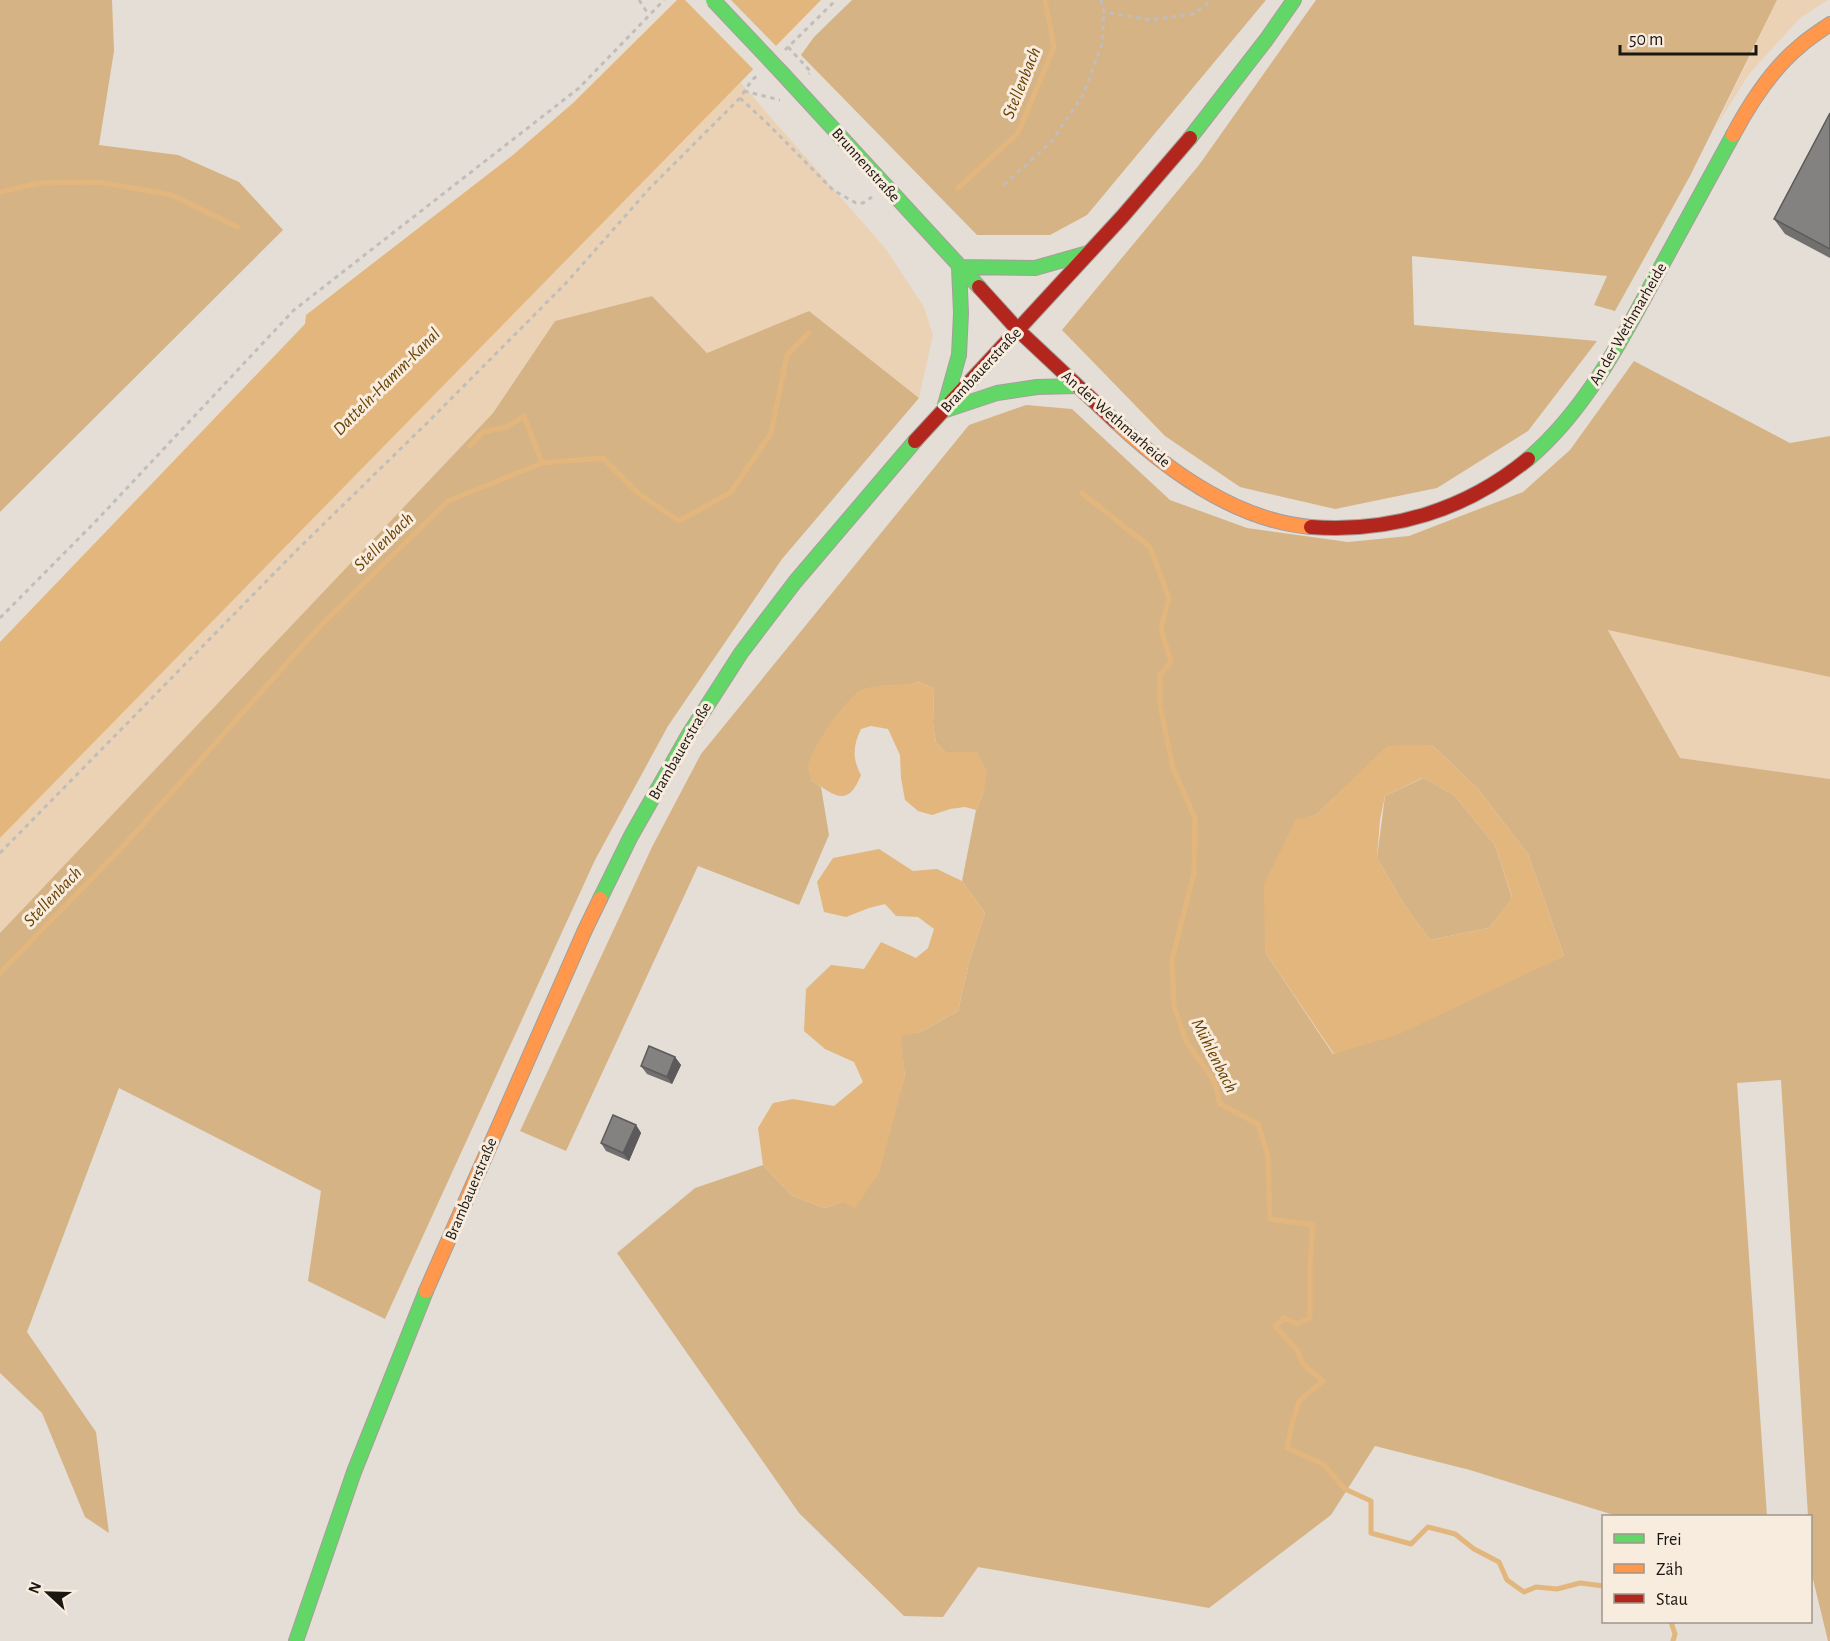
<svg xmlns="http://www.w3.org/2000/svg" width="1830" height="1641" font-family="'Alegreya Sans',sans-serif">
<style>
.green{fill:#ecd2b4}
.forest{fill:#d6b384;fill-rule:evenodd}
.water{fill:#e3b67d;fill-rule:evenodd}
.pier{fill:#e4ded7}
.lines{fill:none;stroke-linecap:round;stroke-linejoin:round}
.stream{stroke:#e3b67d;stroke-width:5}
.fast-casing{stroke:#a49f9a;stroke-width:16}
.slow-casing{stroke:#a49f9a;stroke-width:16}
.jam-casing{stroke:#a49f9a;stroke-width:16}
.path{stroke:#c0bdbb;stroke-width:3;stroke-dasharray:4.5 4.5;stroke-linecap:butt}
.fast{stroke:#63d668;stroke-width:14}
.slow{stroke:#ff974d;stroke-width:14}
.jam{stroke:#b3261e;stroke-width:14}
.fast-bridge-casing{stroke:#a49f9a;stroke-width:16;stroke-linecap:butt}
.fast-bridge{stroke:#63d668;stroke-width:14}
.wall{fill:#726f6f}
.shaded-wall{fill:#5c5a5a}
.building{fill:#848181;stroke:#5c5a5a;stroke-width:1.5}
.labels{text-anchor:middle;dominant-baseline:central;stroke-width:6;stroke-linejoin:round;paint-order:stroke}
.street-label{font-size:16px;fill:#1a1611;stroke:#f8ecde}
.water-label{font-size:18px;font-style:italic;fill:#684100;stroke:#f8ecde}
</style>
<rect width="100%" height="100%" fill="#e4ded7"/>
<path class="green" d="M1777 0H1828L1800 18 1749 74 1715 128Z
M740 82 886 249 924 307 933 335 919 398 809 311 707 353 652 296 555 321 493 413 0 933V838Z
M1608 629 1830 677V779L1680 758Z"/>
<path class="forest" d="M0 0H112L114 51 99 145 178 155 239 182 283 230 0 512Z
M852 0H1266L1087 215 1050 235H977L801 55 814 37Z
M1316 0H1777L1690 176 1615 311 1594 305 1607 276 1412 256 1414 325 1597 341 1528 431 1437 488 1335 509 1240 487 1165 436 1062 330 1199 165Z
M652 296 707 353 809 311 919 398 782 559 668 726 595 860 385 1319 308 1281 321 1191 119 1088 27 1332 96 1432 109 1533 85 1517 42 1413 0 1373V933L493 413 555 321Z
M1634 361 1790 443 1830 436V677L1608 630 1680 758 1830 779V1641H1828L1812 1575 1810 1516H1808L1781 1080 1737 1083 1767 1516H1617L1470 1470 1375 1446 1331 1515 1209 1608 978 1567 943 1617 904 1616 799 1513 617 1253 695 1188 763 1165 791 1195 824 1208 842 1202 905 1077 900 1035 921 1032 958 1011 969 962 985 913 962 881 976 810 984 791 977 752H945L936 743 933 724 934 688 918 682 907 685 881 686 811 780 821 787 829 835 799 905 698 866 566 1151 520 1131 652 847 701 754 969 425 1026 405 1072 409 1170 500 1247 528 1348 542 1409 536 1523 492 1570 450ZM1432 745 1478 789 1528 854 1564 956 1333 1054 1265 952 1296 820 1316 815 1344 788Z
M1423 778 1454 795 1495 845 1512 898 1489 928 1430 940 1403 903 1377 858 1385 796Z"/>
<path class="water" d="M677 0H821L0 838V642L305 324 306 315 513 155 573 103Z
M918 682 934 688 933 724 936 743 945 752H977L987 772 984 791 976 810 965 807 950 809 932 815 918 811 905 800 901 778 900 755 888 729 871 726 861 729C853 746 852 758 861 775 848 808 835 796 811 780 810 776 808 771 808 767 808 752 849 694 863 689 881 683 900 687 918 682Z
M1432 745 1478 789 1528 854 1564 956 1397 1035 1334 1054 1265 952 1264 884 1296 819 1316 815 1387 746ZM1422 778 1454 795 1495 845 1512 897 1489 928 1430 940 1403 903 1377 858 1380 820 1385 796Z
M879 849 913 871 937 869 962 881 985 913 969 962 958 1011 921 1032 901 1036 905 1077 879 1173 855 1208 842 1202 824 1208 791 1195 763 1165 758 1128 773 1103 793 1099 834 1106 863 1082 854 1062 825 1049 804 1031 806 989 831 965 864 969 881 942 916 958 928 948 934 929 918 917 896 916 885 904 869 908 846 917 824 912 817 882 833 858Z"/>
<path class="pier" d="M685 0H731L778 48 755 71Z"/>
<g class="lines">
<path class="stream" d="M958 188 1018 133 1054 47 1045 0
M0 192 39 183 99 182 172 195 237 227
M470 446 483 432 507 427 524 416 542 463
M1082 493 1150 547 1169 598 1161 629 1171 662 1160 675V705L1173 768 1195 818 1194 873 1172 960 1174 1006 1186 1041 1214 1081 1220 1104 1258 1124 1268 1156 1270 1219 1313 1225 1310 1263V1318L1297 1324 1284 1318 1275 1326 1297 1350 1303 1364 1323 1381 1299 1401 1292 1424 1287 1448 1323 1464 1345 1489 1371 1501V1533L1411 1544 1428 1527 1455 1534 1474 1549 1499 1562 1507 1580 1524 1592 1536 1587 1557 1589 1580 1583 1604 1586
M0 973 128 841 322 624 448 501 542 463 603 458 638 493 679 521 731 492 771 433 787 355 809 333
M1671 1622 1675 1634 1673 1641"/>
<defs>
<path id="fast" d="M782 73 979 287
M1190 138 1266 40 1294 0
M959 267 1035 268 1088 253
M945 405 959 355 961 313 959 267
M946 410 997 393 1037 387 1077 386
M1528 459C1584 412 1622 340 1656 276 1682 229 1707 182 1733 135
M600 899 631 836 689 734 741 653 795 582 915 441
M296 1641 354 1472 426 1291"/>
<path id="slow" d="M1733 135C1749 105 1773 68 1800 46 1809 38 1820 31 1830 24
M1116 422C1168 471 1238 521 1311 527
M426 1291 585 930 600 899"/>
<path id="jam" d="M979 287 1018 330 1116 422
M915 441 1122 217 1190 138
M1311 527C1391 533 1466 510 1528 459"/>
</defs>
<use href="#fast" class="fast-casing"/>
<use href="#slow" class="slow-casing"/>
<use href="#jam" class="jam-casing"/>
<path class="path" d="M639 0 649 15
M1101 0 1104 12 1151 20 1193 14 1212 0
M788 47 811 72 809 74
M785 50 836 0
M744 91 780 100
M740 98 768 124 833 190 856 203H863L872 197
M1004 185 1051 142 1083 95 1102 44 1104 12
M0 618 96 521 294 310 579 88 664 0
M0 853 295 552 427 423 567 282 649 189 740 98 752 80 758 75"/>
<use href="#fast" class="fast"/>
<use href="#slow" class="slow"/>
<use href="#jam" class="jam"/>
<defs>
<path id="fast-bridge" d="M713 0 782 73"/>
</defs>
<use href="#fast-bridge" class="fast-bridge-casing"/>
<use href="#fast-bridge" class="fast-bridge"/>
</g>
<path class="wall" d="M1830 113V258L1785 234 1774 219Z
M675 1057 681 1065 672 1084 647 1074 641 1066Z
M636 1125 641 1133 629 1161 606 1151 601 1143Z"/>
<path class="shaded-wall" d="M675 1057 681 1065 672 1084 667 1077Z
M636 1125 641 1133 629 1161 623 1153Z"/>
<path class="building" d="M1830 113V249L1774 219Z
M649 1046 675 1057 667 1077 641 1066Z
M613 1115 636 1125 623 1153 601 1143Z"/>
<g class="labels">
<g class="street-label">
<text transform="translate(866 165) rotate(48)">Brunnenstraße</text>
<text transform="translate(1628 324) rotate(-60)">An der Wethmarheide</text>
<text transform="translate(981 370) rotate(-47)">Brambauerstraße</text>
<text transform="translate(1116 419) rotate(41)">An der Wethmarheide</text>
<text transform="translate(680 751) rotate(-60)">Brambauerstraße</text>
<text transform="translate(471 1189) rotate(-67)">Brambauerstraße</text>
</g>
<g class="water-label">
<text transform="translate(1022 83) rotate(-68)">Stellenbach</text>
<text transform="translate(387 382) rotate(-45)">Datteln-Hamm-Kanal</text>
<text transform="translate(384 542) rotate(-44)">Stellenbach</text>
<text transform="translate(53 897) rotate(-46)">Stellenbach</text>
<text transform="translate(1214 1056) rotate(63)">Mühlenbach</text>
</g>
</g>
<rect x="1602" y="1515" width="210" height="108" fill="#f8ecde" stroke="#9f968c" stroke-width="1.5"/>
<rect x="1614" y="1534" width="30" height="9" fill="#63d668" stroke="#9f968c" stroke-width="1.5"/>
<text x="1656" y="1545" font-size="18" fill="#1a1611">Frei</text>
<rect x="1614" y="1564" width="30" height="9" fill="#ff974d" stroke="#9f968c" stroke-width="1.5"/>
<text x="1656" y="1575" font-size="18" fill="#1a1611">Zäh</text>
<rect x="1614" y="1594" width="30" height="9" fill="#b3261e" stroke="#9f968c" stroke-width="1.5"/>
<text x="1656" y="1605" font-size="18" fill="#1a1611">Stau</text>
<g transform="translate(48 1593) rotate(292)" stroke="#f8ecde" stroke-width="4.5" paint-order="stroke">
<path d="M0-4.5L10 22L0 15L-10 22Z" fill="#1a1611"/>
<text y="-9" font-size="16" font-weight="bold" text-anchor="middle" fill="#1a1611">N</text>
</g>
<path d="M1620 45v9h136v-9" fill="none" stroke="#1a1611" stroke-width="3"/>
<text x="1629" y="45" font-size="18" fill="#1a1611" stroke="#f8ecde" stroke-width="4.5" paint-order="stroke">50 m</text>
</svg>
